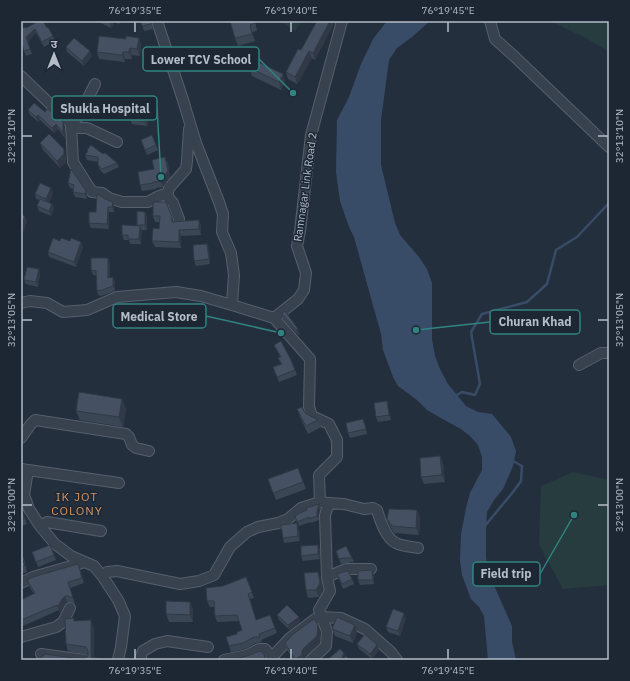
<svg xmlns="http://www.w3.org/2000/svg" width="630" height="681" font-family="'IBM Plex Sans','Noto Sans Devanagari',sans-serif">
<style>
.green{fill:#263c3f}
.water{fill:#394c67}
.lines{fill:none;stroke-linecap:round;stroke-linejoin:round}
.stream{stroke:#394c67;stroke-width:2.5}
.minor-casing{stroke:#565f6c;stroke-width:12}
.minor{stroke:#38414e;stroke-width:10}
.wall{fill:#3b4654}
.shaded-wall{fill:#303945}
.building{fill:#455162;stroke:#303945}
.ticks{fill:none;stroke:#b4bcc9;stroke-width:1.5}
.labels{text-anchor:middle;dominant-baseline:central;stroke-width:3;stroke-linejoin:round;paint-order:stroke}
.street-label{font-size:11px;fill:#b4bcc9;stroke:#1d2633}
.neighbourhood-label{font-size:12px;letter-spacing:1px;fill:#d59563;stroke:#1d2633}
.leader{fill:none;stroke:#308480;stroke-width:1.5}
.callout-dot{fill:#308480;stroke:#1d2633;stroke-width:1.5}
.callout{fill:#1d2633;stroke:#308480;stroke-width:1.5}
.callout-label{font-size:12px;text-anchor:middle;font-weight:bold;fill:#b4bcc9}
.neatline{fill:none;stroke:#b4bcc9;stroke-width:1.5}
.ticks-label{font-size:10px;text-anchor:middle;fill:#b4bcc9}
</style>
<rect width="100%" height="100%" fill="#242f3e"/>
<path class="green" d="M280 21H302L295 31Z
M550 21H609V52L588 39Z
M573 472 609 480V585L563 589 539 545 541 486Z"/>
<path class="water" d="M387 21H430L412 37 397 48 389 60 381 120V165L395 223 400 235 419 257 427 269 432 283V339L435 356 440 369 448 384 466 406 478 412 492 414 511 437 516 451 513 466 503 489 494 500 487 512 486 529V557L488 572 512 626V642L516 660H488L484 616 479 607 471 599 462 575 460 561 461 534 466 508 470 493 482 470V457L478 445 470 436 461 429 439 417 427 410 417 400 398 386 393 377 383 350 381 334 354 237 349 227 340 201 336 172 337 120 349 97 361 64 373 39Z"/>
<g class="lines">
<path class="stream" d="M455 396 462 392 475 395 480 384 471 332 482 314 527 302 547 284 556 250 577 237 609 203
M484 527 513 492 521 481 522 466 511 460"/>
<defs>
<path id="minor" d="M157 21 183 100 196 143 219 202 223 214 222 232 231 253 234 275 232 305
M490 21 495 39 515 57 609 147
M21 76 71 124 73 162 92 192 102 193 109 198 122 202H148L157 197 168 193
M71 124 79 116 95 84
M71 128H87L117 142
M179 219 173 203 167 196 169 188 186 169 187 161 189 129
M21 303 30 301 47 303 63 312 87 310 117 297 176 292 201 296 232 305 274 318 298 299 304 290 306 273 297 246 300 231 311 135 342 21
M274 318 310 359 309 407 312 416 329 424 337 440V457L319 475 320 502 329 503 325 515 327 577 330 591 319 610 327 631 326 646 311 660
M579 365 601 353H609
M21 438 31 424 35 420 126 434 129 437 132 445 136 448 149 451
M21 469 119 483
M28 470 24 495 29 509 40 526 55 544 71 556 85 562 94 566 103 577 118 600 125 616 121 647 118 660
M329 503 344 504 364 509 373 508 377 510C380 520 386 539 396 543 401 546 412 547 418 548
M40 526 47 522 101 531
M103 577 107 572 117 571 180 584 199 581 214 575 230 547 247 532 258 527 278 523 288 519 301 508 320 502
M327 577 346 569H371
M21 583 33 577 85 562
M21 637 56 627 63 622 70 608
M41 654 85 660
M141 660V656L143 651 155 644 167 641 208 647
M224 660 247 655 259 649H265L272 657
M272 660V657L290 638 315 619 321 617 341 618 365 629 391 652 397 660"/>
</defs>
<use href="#minor" class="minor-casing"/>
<use href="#minor" class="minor"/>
</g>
<path class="wall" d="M97 21H120L119 24 114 22 111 28Z
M141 21H151L153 29 144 31Z
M230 21H255L257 31 252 32 255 41 238 46 235 38Z
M317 21H335L315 60 312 58 297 84 288 79 286 72 301 50Z
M26 28H47L53 36 55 41 44 47 36 33 28 42 32 54 26 56 23 48 21 46V30Z
M141 44 140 56 132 55V59H125V62L99 59 97 52Z
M66 47 92 56 84 66 67 52Z
M250 68 285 81 281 90 252 76Z
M148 103 150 108 147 126 132 124 130 119 132 112 124 111 122 106Z
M28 110 45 112 65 127V138L58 129 54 133 40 120 38 122 30 115Z
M141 140 156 145 158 150 147 155Z
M40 143 66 157V162L60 168 43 150Z
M87 150 103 154 117 163 119 167 104 174 100 170 98 165V162L87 160 85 155 88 152Z
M165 157 168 164 170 177 163 187 156 188V189L142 191 140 185Z
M71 169 86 191 87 196V199L75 197 73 192 74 189 70 188 68 183Z
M53 193 49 203 52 204 54 209 51 216 39 211 37 206 40 200 36 199 35 194Z
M105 199 113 202 114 206V212H109V229L91 228 89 223 96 212Z
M153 202 174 222 199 220 201 226V235L181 236V248L155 247 152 241 159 229V222H155L153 216Z
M145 212 147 217V230H141V244H130L129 240H124L122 235 137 226V225Z
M60 241 81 242 83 247 76 267 49 257 48 252Z
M207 244 209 249 210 264 196 266 194 261Z
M110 263V278L113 277 115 282V291L104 295 99 296 97 291 96 275H93L91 270Z
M40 274 38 287 26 284 24 280Z
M282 314 298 329 300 334 298 335 283 319Z
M274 345 291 360 297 375 279 382 273 367 281 364 278 358 280 357Z
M122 399 126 409 123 427 80 420 76 411Z
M387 401 388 406 391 420 378 422 376 417Z
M297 409 318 420 321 427 308 434 300 417Z
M365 424 367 434 350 438 348 433Z
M440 456 443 464 445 482 424 484 421 477Z
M298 468 306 489 276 500 268 479Z
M320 509 319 515V520L311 523V522L299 526 295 516Z
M21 511H22L27 524 21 526Z
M420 517 419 535 394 533 390 526 387 519Z
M299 528 300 541 284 543 283 538Z
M50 545 56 560 38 567 32 552Z
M318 545 320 550V559L303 561 301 556Z
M336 551 352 558 354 562 346 563 341 564Z
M21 554 24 559 27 572 21 574Z
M78 564 84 583 70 588 75 604 70 602H67L64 605 60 613 59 610 21 627 22 628 21 629V600L34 594 29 586 27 580Z
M337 574 352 579 354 584 343 589Z
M374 575V584L360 585 358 580Z
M246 577 254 598 250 599 256 620 275 628 277 633 261 640 262 642 256 643 245 649 231 652 229 646 237 634 242 630 239 621 217 622 215 616 214 607H210L207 601Z
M321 579 323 590 319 597 308 598 306 590Z
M190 602 193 609V622H169L166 614Z
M277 615 299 617 300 622 290 630 279 620Z
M406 618 400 636 388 632 386 627Z
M75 621 94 627V658L81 659 85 658 88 656V655L68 651 66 644Z
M318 625 320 633V643L306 656 305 658V660H294L287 650 285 643Z
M355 625 357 633 353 643 335 636 332 629Z
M357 644 379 650 372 659 359 649Z"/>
<path class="shaded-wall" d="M109 21H114V22L111 28Z
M330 21H335L315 60 313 53Z
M250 25 252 32 255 41 252 34Z
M35 29 36 33 28 42 32 54 26 37Z
M139 38 141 44 140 56 137 49Z
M130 48 132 55V59L129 52Z
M90 51 92 56 84 66 82 61Z
M309 51 312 58 297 84 295 77Z
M123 52 125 59V62L122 55Z
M283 74 285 81 281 90 279 82Z
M148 103 150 108 147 126 145 122Z
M38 115 40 120 38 122 36 117Z
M63 122 65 127V138L63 133Z
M56 124 58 129 54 133 52 128Z
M64 149 66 157V162L60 168 57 161Z
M165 157 168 164 170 177 163 187 160 181Z
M51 188 53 193 48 204 46 199Z
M86 191 87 196V199L85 194Z
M113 202 114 206V212L112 207Z
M52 204 54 209 51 216 49 211Z
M108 207 109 212V229L107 224Z
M145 212 147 217V230L145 225Z
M25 216 27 221 23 233 21 227Z
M199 220 201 226V235L199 229Z
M140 226 142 231 141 244 139 239Z
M179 230 181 236V248L179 242Z
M81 242 83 247 76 267 74 262Z
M207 244 209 249 210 264 209 259Z
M108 258 110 263V283L108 278Z
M39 269 40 274 38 287 36 282Z
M113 277 115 282V291L113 286Z
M298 329 300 334 298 335 296 330Z
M122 399 126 409 123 427 119 417Z
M387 401 388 406 391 420 389 415Z
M440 456 443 464 445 482 442 475Z
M319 504 320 509 319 515V520L317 516V511Z
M417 510 420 517 419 535 416 528Z
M297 523 299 528 300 541 298 536Z
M318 545 320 550V559L318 554Z
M372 570 374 575V584L373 580Z
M318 572 321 579 323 590 319 597 316 590Z
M65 596 67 602 64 605 60 613 58 607 62 599Z
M190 602 193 609V622L190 615Z
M404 613 406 618 400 636 398 631Z
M299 617 300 622 290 630 288 625Z
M91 620 94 627V660L91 657Z
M318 625 320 633V643L306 656 305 658V660H295V659L302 651Z
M355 625 357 633 353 643 350 636Z
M377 645 379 650 372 659 370 654Z
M344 653 346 660H341Z"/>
<path class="building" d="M39 21H43L47 28 48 27 53 36 42 42 35 29 26 37 30 49 24 51 22 44 21 43V30L24 27 26 28Z
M141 21H150L151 24 142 26Z
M230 21H254L255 23 250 25 252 34 235 38Z
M317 21H330L313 53 309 51 295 77 286 72 298 49 301 50Z
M99 36 126 39V36L139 38 137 49 130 48 129 52H123L122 55 97 52Z
M74 38 90 51 82 61 66 47Z
M254 60 283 74 279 82 250 68Z
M123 100 148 103 145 122 130 119 132 108 122 106Z
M34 103 45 112 47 109 56 115 63 122V133L56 124 52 128 38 115 36 117 28 110Z
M49 134 64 149V154L57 161 40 143Z
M152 135 156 145 145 150 141 140Z
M91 145 103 154 105 153 117 163 102 169 98 165V157L85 155 88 151 87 150Z
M165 157 168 171 160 181 153 182V183L140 185 138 172 154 169 152 160Z
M71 169 86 191 85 194 73 192 74 185 68 183Z
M40 183 51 188 46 199 35 194Z
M97 195H99L105 199 113 202 112 207H108L107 224 89 223V212H96Z
M40 199 52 204 49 211 37 206Z
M153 202H166L172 217V222L199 220V229L179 230V242L152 241 153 228 159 229 160 216H153Z
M137 211 145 212V225H137Z
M21 215 25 216 21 227Z
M122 225 140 226 139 239H128V235H122Z
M53 238 60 241 61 238 70 241 71 238 81 242 74 262 48 252Z
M207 244 209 259 194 261 193 245Z
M91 258H108V278L113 277V286L102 290 97 291 96 271 91 270Z
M27 267 39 269 36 282 24 280Z
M285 311 298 329 296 330 282 314Z
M281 341 291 360 295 370 277 377 273 367 282 364 278 358 281 357 274 345Z
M79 392 122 399 119 417 76 411Z
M387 401 389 415 376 417 374 403Z
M302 407 305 413 318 420 306 426 297 409Z
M363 419 366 429 348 433 346 423Z
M440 456 442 475 421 477 420 458Z
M298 468 303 482 273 493 268 479Z
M319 504 317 511V516L309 519V517L297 522 295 516 298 514 307 510 306 508Z
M389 509 417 510 416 528 392 526 387 519Z
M21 511H22L24 518 21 519Z
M297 523 298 536 283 538 281 525Z
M50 545 54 555 36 562 32 552Z
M318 545V554L301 556V546Z
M346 546 352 558H344L339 559 336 551Z
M21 554 25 566 21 567Z
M78 564 82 578 68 582 73 598 68 596H65L62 599 58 607 57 605 21 620V600L35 593 27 580 33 577Z
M372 570 373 580H358V571Z
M346 571H348L352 579 342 584 337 574Z
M318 572 320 583 316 590H306L304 573Z
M246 577 252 592 248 594 256 620 270 615 275 628 259 634 260 637H254L243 643 229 646 226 637 237 634V632L242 630 237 615 215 616 214 601H207L206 588 223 586Z
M166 601 190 602V615L166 614Z
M287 605 299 617 288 625 277 615Z
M393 609 404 613 398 631 386 627Z
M337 617 355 625 350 636 332 629Z
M74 618V621L91 620V657L102 659V660H41V656H44V654L81 659 85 658 88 656V651L86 647 66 644 65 619Z
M314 619 318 625 317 636 304 648 302 651V655L295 659 285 643 292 635Z
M365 634 377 645 370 654 357 644Z
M340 649 344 653 341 660H327Z
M260 651 264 654 265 659 267 660H230L247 656Z
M346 656 350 660H343Z"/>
<path class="ticks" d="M135 22V32M291 22V32M448 22V32M22 136H32M598 136H608M22 320H32M598 320H608M22 505H32M598 505H608M135 649V659M291 649V659M448 649V659"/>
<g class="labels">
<g class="street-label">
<text transform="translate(305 187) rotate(-82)">Ramnagar Link Road 2</text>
</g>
<g class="neighbourhood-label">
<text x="77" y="496">IK JOT<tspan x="77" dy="14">COLONY</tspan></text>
</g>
</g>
<path class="leader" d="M293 93L259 59M161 177L157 108M281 333L206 316M416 330L490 322M574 515L540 574"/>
<g class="callout-dot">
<circle cx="293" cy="93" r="4"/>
<circle cx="161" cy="177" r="4"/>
<circle cx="281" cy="333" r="4"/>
<circle cx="416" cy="330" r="4"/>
<circle cx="574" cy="515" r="4"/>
</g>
<g class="callout">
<rect x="143" y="47" width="116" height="24" rx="4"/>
<rect x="52" y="96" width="105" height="24" rx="4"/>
<rect x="113" y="304" width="93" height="24" rx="4"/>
<rect x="490" y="310" width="90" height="24" rx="4"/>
<rect x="473" y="562" width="67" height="24" rx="4"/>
</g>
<g class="callout-label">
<text x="201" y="64">Lower TCV School</text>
<text x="105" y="113">Shukla Hospital</text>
<text x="159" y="321">Medical Store</text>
<text x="535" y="326">Churan Khad</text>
<text x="506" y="578">Field trip</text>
</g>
<rect width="630" height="681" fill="none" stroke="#1d2633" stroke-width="44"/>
<g transform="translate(54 54)" stroke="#1d2633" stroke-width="3" paint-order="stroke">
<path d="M0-3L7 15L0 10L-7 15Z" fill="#b4bcc9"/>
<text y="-6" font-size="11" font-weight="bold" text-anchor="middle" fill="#b4bcc9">उ</text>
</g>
<rect x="22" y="22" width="586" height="637" class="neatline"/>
<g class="ticks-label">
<text x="135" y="14">76°19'35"E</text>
<text x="291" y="14">76°19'40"E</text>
<text x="448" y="14">76°19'45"E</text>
<text transform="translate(11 136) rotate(-90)" y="4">32°13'10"N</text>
<text transform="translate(619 136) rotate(-90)" y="4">32°13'10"N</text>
<text transform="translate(11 320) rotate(-90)" y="4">32°13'05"N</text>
<text transform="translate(619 320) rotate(-90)" y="4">32°13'05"N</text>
<text transform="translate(11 505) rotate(-90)" y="4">32°13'00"N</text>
<text transform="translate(619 505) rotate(-90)" y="4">32°13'00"N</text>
<text x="135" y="674">76°19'35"E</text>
<text x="291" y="674">76°19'40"E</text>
<text x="448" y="674">76°19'45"E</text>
</g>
</svg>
